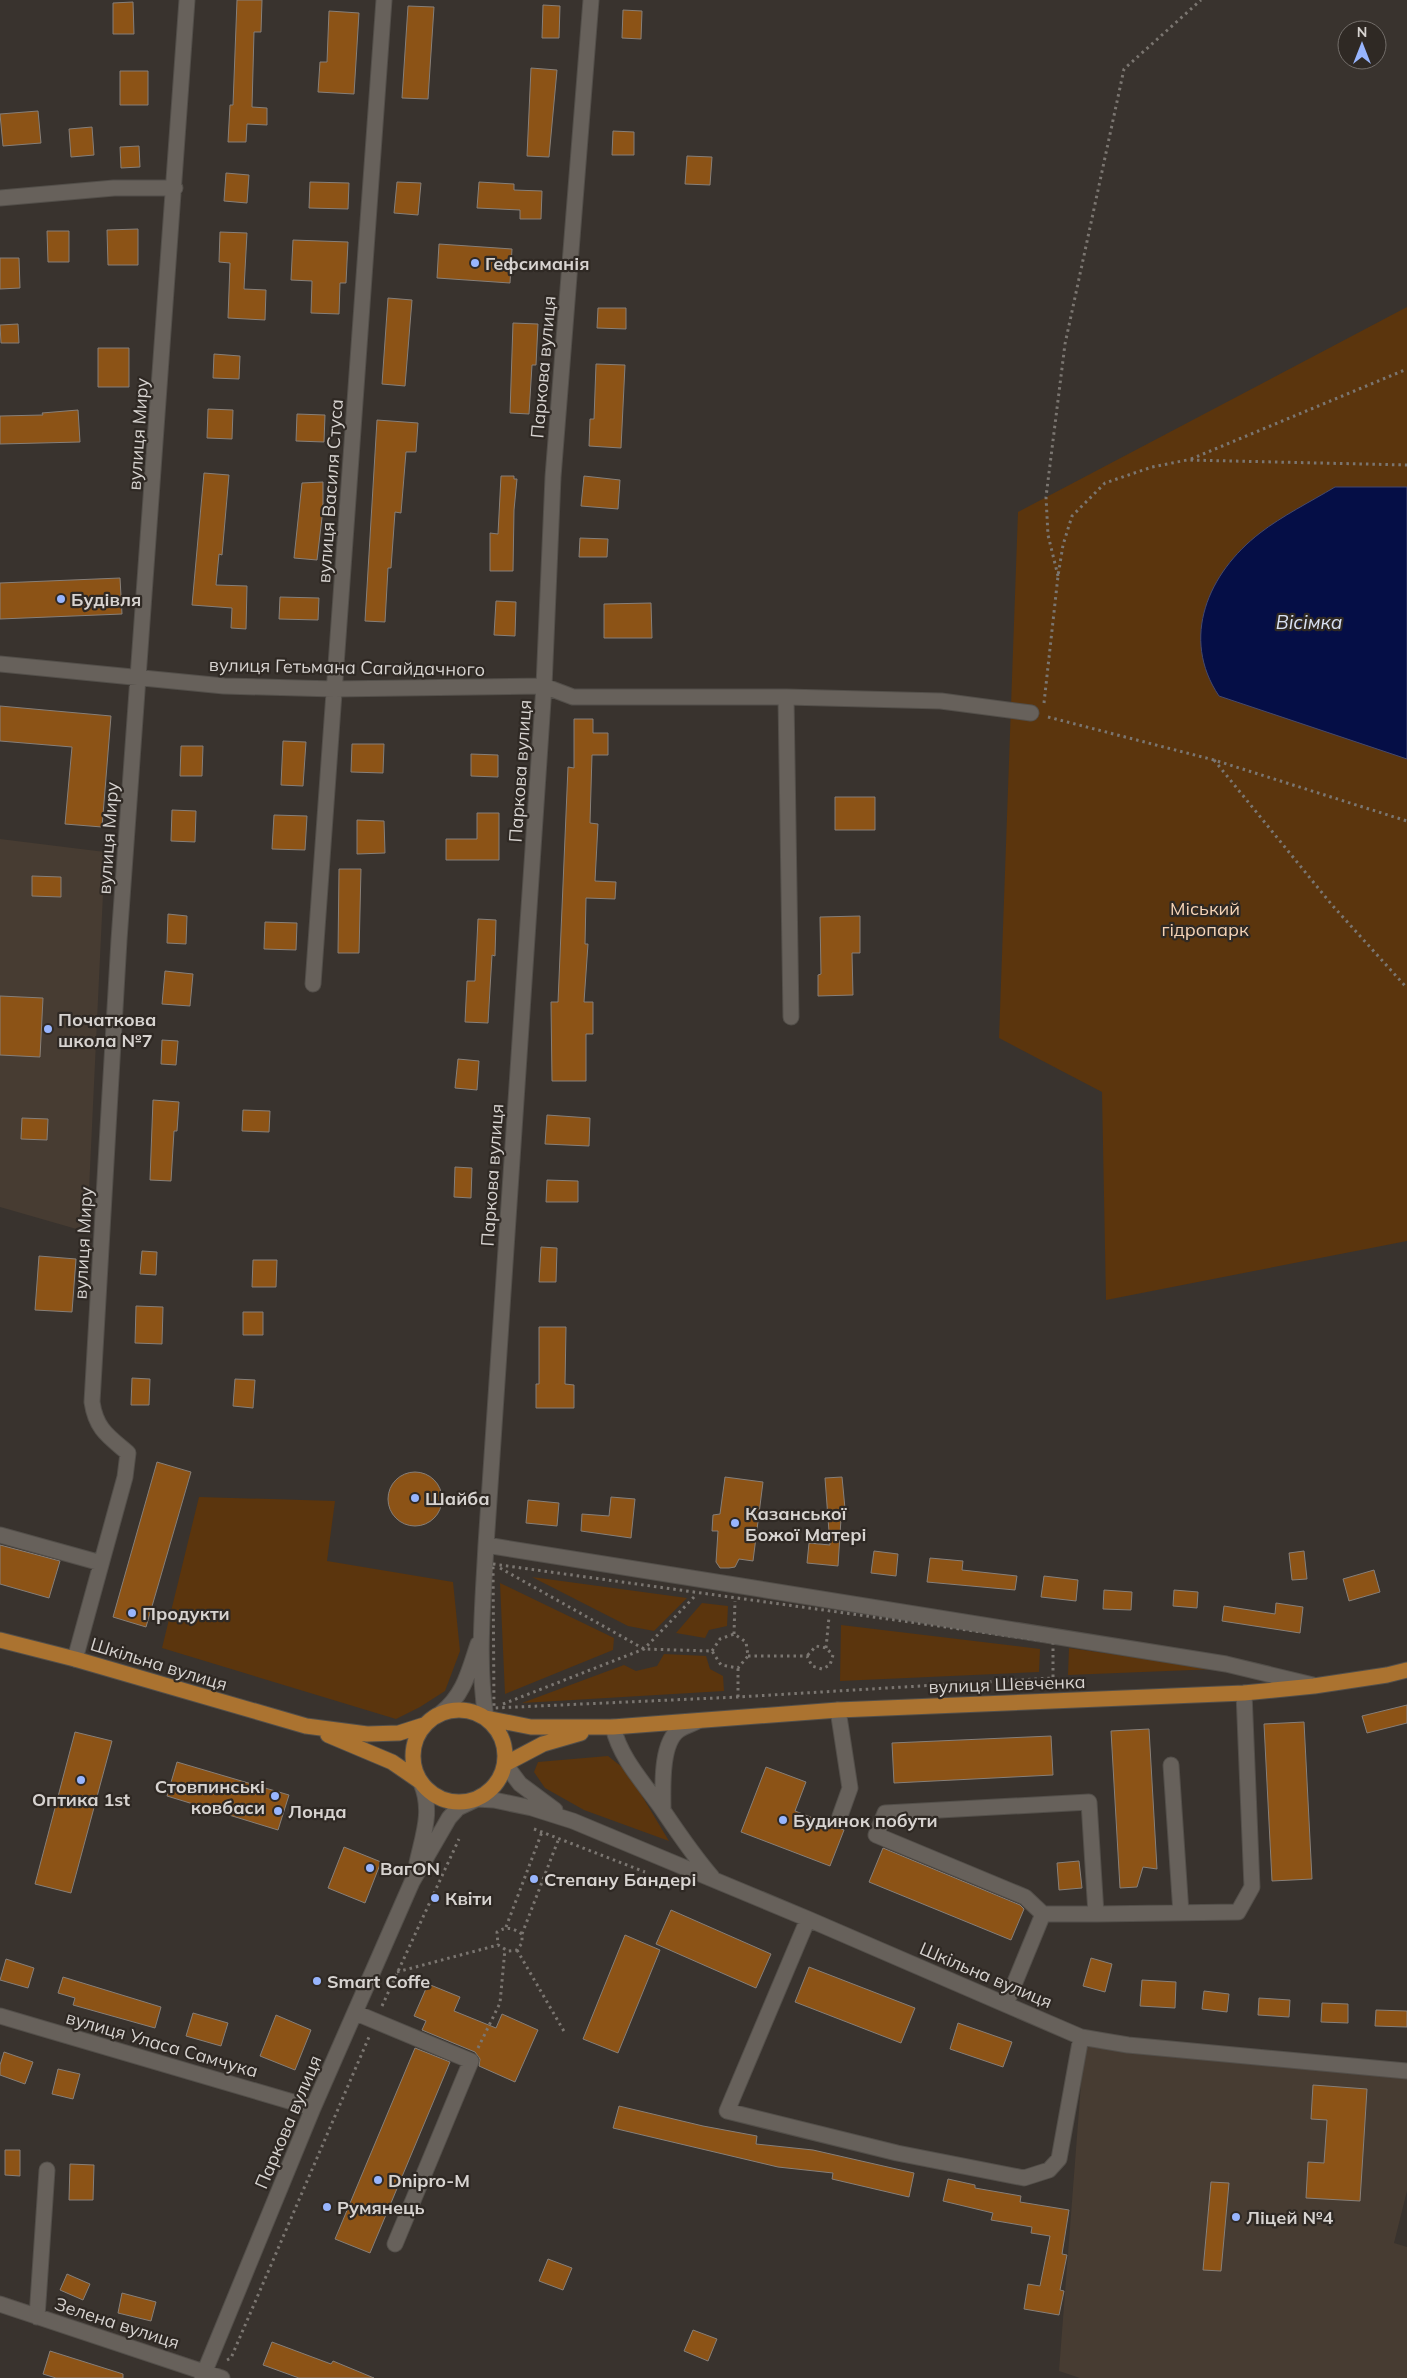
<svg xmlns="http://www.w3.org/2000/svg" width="1407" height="2378" font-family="Mulish,sans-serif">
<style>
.built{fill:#473c32}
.green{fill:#5b350d}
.water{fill:#050e46;stroke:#44496f}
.building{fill:#8c5316;stroke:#867f79}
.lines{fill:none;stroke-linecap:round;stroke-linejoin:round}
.minor-casing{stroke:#534f4a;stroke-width:17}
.major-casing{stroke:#534f4a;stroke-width:17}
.path{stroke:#7b7671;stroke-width:3;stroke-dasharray:2.5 4;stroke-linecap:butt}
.minor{stroke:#67615b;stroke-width:15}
.major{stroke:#ab7330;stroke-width:15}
.poi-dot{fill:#98b5fd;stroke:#2f2924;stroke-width:2}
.labels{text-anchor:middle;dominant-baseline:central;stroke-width:4.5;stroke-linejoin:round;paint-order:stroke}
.poi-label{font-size:18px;font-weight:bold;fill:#d7d3d0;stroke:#2f2924;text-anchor:start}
.street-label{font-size:18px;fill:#d7d3d0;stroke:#2f2924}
.park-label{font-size:18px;fill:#f5d3b6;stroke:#2f2924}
.water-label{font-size:19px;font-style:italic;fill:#d9e1f4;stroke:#2f2924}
</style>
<rect width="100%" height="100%" fill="#39332e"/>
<path class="built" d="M0 839 105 852 87 1232 0 1207Z
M1084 2045 1407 2078V2191L1394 2243 1407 2247V2378H1080L1059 2371Z"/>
<path class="green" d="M1407 307V1241L1106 1300 1102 1092 999 1038 1018 512Z
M199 1497 335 1501 327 1561 453 1582 460 1651 445 1691 420 1707 396 1719 162 1648Z
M532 1577 687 1598 654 1631 628 1626Z
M500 1583 614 1638 613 1650 505 1694Z
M702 1603 728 1606 727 1626 709 1630 705 1638 676 1633Z
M841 1625 1040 1649 1039 1672 840 1681Z
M1069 1648 1217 1669 1068 1675Z
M664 1654 706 1656 710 1669 723 1676 724 1691 522 1703 624 1665 636 1671 657 1666Z
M608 1756 627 1771 669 1841 584 1810 545 1788 534 1772 538 1762Z"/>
<path class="water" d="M1335 487H1407V759L1219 696C1180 638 1208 573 1260 533 1282 516 1310 502 1335 487Z"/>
<path class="building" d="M237 0H262L261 32H254L252 107 267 108V125L247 124 246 142H228L230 105H233Z
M133 2 134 34H113V3Z
M543 5 560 6 559 38H542Z
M408 6 434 7 428 99 402 98Z
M623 10 642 11 641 39 622 38Z
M329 11 359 13 354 94 318 92 320 62H327Z
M531 68 557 70 549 157 527 156Z
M120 71H148V105H120Z
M38 111 41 143 3 146 0 114Z
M92 127 94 155 71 157 69 129Z
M613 131 634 132V155H612Z
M139 146 140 167 121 168 120 147Z
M687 156 712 157 710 185 685 184Z
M226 173 249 175 247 203 224 201Z
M310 182 349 183 348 209 309 208Z
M397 182 421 183 418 215 394 213Z
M479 182 514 184V190L542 191 541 219H520V210L477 208Z
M138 229V265H108L107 230Z
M47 231H69V262H48Z
M220 232 247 233 244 289 266 290 265 320 228 318 230 263 219 262Z
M293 240 348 242 346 283H340L339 314 311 313 312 281 291 280Z
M439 244 512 249 510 283 437 278Z
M0 258H19L20 288 0 289Z
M388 298 412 300 405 386 382 384Z
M598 308H626V329L597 328Z
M513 323 538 324 536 365H532L529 414 510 413Z
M18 324 19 343H1L0 325Z
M98 348H129V387H98Z
M214 354 240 356 239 379 213 378Z
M596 364 625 365 621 448 589 446 590 419H594Z
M208 409 233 410 232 439 207 438Z
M78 410 80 442 0 444V416L43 415 42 413Z
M297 414 325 415 324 442 296 441Z
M377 420 418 423 416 452H406L401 513 395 512 391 568H388L385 622 365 621Z
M204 473 229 475 222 555 219 554 216 585 247 586 246 629 231 628 232 608 192 605Z
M501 476H514V479H517L514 510 513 571H490V533L498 534Z
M584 476 620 480 618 509 581 506Z
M323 482V509L317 560 294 558 302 483Z
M580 538 608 539 607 557H579Z
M120 578 122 614 0 619V583Z
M280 597 319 598 318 620 279 619Z
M496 601 516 602 515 636 494 635Z
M651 603 652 638H604V604Z
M0 706 111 716 102 827 65 824 72 747 0 741Z
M574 719H593V733H608V755H592L590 823 598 824 595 881 616 882 615 899 586 898 585 944H588L584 1002H593V1034H586V1081H552L551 1002H558L568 767 574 768Z
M283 741 306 742 303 786 281 785Z
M352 744H384L383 773 351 772Z
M181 746H203L202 776H180Z
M471 754 498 755V777L471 776Z
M835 797H875V830H835Z
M172 810 196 811 195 842 171 841Z
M477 813H499V860H446V839H477Z
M274 815 307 816 305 850 272 849Z
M357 820 384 821 385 853 357 854Z
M339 869H361L359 953H338Z
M32 876 61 877V897L32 896Z
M168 914 187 916 186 944 167 943Z
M860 916V953H852L853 995 818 996V975L821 974 820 917Z
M478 919 496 920 495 956 492 955 488 1023 465 1022 467 981H475Z
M265 922 297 923 296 950 264 949Z
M165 971 193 974 190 1006 162 1004Z
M0 996 43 998 40 1057 0 1055Z
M162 1040 178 1041 176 1065 161 1064Z
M458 1059 479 1061 477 1090 455 1088Z
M153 1100 179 1102 177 1131H174L171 1181 150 1180Z
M243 1110 270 1111 269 1132 242 1131Z
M547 1115 590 1118 589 1146 545 1144Z
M22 1118 48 1119 47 1140 21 1139Z
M455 1167 472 1168 471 1198 454 1197Z
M547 1180 578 1181V1202H546Z
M541 1247 557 1248 556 1282H539Z
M142 1251 157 1252 156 1275 140 1274Z
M39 1256 76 1259 72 1312 35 1310Z
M253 1260H277L276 1287H252Z
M136 1306 163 1307 162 1344 135 1343Z
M243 1312H263V1335H243Z
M539 1327H566L565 1384 574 1385V1408H536V1384H539Z
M132 1378 150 1379 149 1405H131Z
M235 1379 255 1380 253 1408 233 1406Z
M157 1462 191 1472 146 1627 113 1617Z
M388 1499a27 27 0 1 1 54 0a27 27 0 1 1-54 0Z
M725 1477 763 1482 753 1561 739 1559 735 1567 729 1568H720L716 1562 718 1531H712L713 1515 720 1514Z
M842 1477 846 1519H841L838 1566 807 1563 809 1543 830 1545 825 1478Z
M611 1497 635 1499 631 1538 581 1531 582 1514 609 1516Z
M528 1500 559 1503 557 1526 526 1523Z
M0 1545 60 1561 49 1598 0 1584Z
M874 1551 898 1554 896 1576 871 1573Z
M1304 1551 1307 1579 1292 1580 1289 1553Z
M930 1558 963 1561 962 1570 1017 1576 1015 1590 927 1582Z
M1374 1570 1380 1592 1349 1601 1343 1579Z
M1044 1576 1078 1580 1076 1601 1041 1597Z
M1104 1590 1132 1592 1131 1610 1103 1609Z
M1174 1590 1198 1592 1197 1608 1173 1606Z
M1276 1603 1303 1607 1300 1633 1222 1621 1224 1606 1275 1614Z
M1407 1705V1723L1367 1733 1362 1716Z
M1304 1722 1312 1879 1272 1881 1264 1724Z
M1149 1729 1157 1869 1143 1867 1137 1887 1120 1888 1111 1731Z
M75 1732 112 1741 71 1893 35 1884Z
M1051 1736 1053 1775 894 1783 892 1743Z
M177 1762 289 1795 278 1830 167 1796Z
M766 1767 806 1782 795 1811 844 1830 830 1866 741 1832Z
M344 1847 381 1862 365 1903 328 1888Z
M883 1848 1020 1905 1024 1909 1011 1940 869 1882Z
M1079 1861 1082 1888 1059 1890 1057 1863Z
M671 1910 771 1954 756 1988 656 1944Z
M625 1935 660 1950 618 2053 583 2039Z
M1091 1958 1112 1964 1105 1992 1083 1986Z
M6 1959 34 1968 28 1988 0 1980Z
M809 1967 915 2008 901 2043 795 2002Z
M63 1977 161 2007 155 2028 73 2005 75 1998 58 1993Z
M1142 1980 1176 1982 1175 2008 1140 2006Z
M428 1984 460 1997 454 2011 496 2028 502 2014 538 2030 515 2082 479 2066 480 2059 475 2052 422 2030 426 2021 414 2016Z
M1204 1991 1229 1994 1227 2012 1202 2009Z
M1259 1998 1290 2000 1289 2017 1258 2015Z
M1322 2003 1348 2004V2023L1321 2022Z
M1376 2010 1407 2011V2027L1375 2026Z
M193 2013 228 2023 221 2046 186 2036Z
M276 2015 311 2030 295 2070 260 2056Z
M958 2023 1012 2042 1003 2067 950 2049Z
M415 2048 450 2062 370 2253 335 2239Z
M4 2052 33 2062 25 2084 0 2075V2065Z
M58 2069 80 2074 73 2099 52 2094Z
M1313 2085 1367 2089 1360 2201 1306 2198 1308 2162 1324 2163 1327 2120 1311 2119Z
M619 2106 703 2126 757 2136 756 2144 813 2150 914 2173 909 2197 832 2179 833 2173 778 2167 613 2128Z
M5 2150H20V2176L5 2175Z
M70 2164 94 2165 93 2200H69Z
M948 2179 975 2185V2188L1021 2196 1020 2202 1069 2210 1062 2254 1067 2255 1060 2290 1064 2291 1059 2315 1024 2309 1028 2284 1040 2286 1050 2236 1031 2233 1032 2227 991 2220 993 2213 943 2201Z
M1211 2182 1229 2183 1221 2271 1203 2270Z
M548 2259 572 2268 563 2290 539 2281Z
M67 2274 90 2284 83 2300 60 2290Z
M122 2293 156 2302 151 2321 118 2313Z
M693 2330 717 2339 708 2361 684 2351Z
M272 2342 331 2364 333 2361 374 2378H299L263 2365Z
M50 2351 123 2374V2378H56L43 2374Z"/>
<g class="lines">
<defs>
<path id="minor" d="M0 198 114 188H175
M0 664 224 686 334 689 544 686 573 697H786L941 701 1031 713
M786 697 791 1017
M313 984 384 0
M0 1535 101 1563
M486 1545 544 686 553 477 591 0
M75 1659 125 1477 128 1453C108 1436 96 1429 92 1402L119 940 187 0
M838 1710 850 1788 840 1816
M441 1713C464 1695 469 1671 478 1644
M486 1718C477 1662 483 1603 486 1545L1226 1664 1313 1685
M613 1727C620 1757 642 1781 660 1806 677 1831 692 1854 712 1877
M505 1764 520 1784 555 1810
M1171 1765 1181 1913
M663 1810C663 1790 660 1743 679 1730 685 1726 692 1724 698 1721
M417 1863C423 1835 433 1811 421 1783
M1096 1914H1043L1025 1897 876 1835 885 1813 1089 1802 1096 1914 1238 1912 1252 1887 1244 1693
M808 1919 727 2111 897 2153 1024 2178 1049 2170 1059 2159 1081 2037
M1006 2004 1043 1914
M356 2013 471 2061 395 2244
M0 2016 313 2108
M0 2304 222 2378
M37 2317 47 2170
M202 2378 313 2108 412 1882 449 1818 458 1808 477 1799 494 1800 532 1808 573 1821 808 1919 1081 2037 1128 2045 1407 2071"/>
<path id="major" d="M0 1640 75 1659 306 1726 367 1734 399 1733 424 1725
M413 1756a46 46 0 1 1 92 0a46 46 0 1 1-92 0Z
M486 1718 531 1727H613L838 1710 1244 1693 1314 1686 1387 1675 1407 1670
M328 1735 392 1762 421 1782
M505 1764 543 1744 581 1733"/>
</defs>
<use href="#minor" class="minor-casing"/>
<use href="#major" class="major-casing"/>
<path class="path" d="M1191 459 1407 369
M1058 576 1048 535 1046 497 1065 344 1124 69 1201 0
M1044 703 1058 576 1063 545 1072 516 1105 483 1152 467 1187 460 1407 465
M1048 717 1214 760 1407 821
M1214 760 1332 905 1407 988
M493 1564 1053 1642V1678L738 1697 494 1708Z
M500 1568 644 1649 712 1651 721 1665 738 1668 748 1656 746 1642 734 1634 720 1639 712 1651
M734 1634 735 1601
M826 1648 829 1617
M748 1656H807L812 1666 822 1669 830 1665 833 1655 826 1648 816 1646 807 1656
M738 1697V1668
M503 1704 644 1649 696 1595
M534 1829 645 1872
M506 1927 542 1832
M522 1934 559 1838
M517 1950 565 2033
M397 1972 498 1945 508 1951 517 1950 522 1943V1934C513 1928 507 1926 497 1932L498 1945
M382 2006 459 1839
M478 2048 500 2003 505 1949
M227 2360 231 2358 369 2037"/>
<use href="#minor" class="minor"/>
<use href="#major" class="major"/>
</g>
<g class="poi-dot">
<circle cx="475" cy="263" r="5"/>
<circle cx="61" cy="599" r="5"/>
<circle cx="48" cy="1029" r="5"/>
<circle cx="415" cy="1498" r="5"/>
<circle cx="735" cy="1523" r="5"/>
<circle cx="132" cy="1613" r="5"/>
<circle cx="81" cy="1780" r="5"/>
<circle cx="275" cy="1796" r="5"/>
<circle cx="278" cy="1811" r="5"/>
<circle cx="783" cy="1820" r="5"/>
<circle cx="370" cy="1868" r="5"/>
<circle cx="534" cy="1879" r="5"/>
<circle cx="435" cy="1898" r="5"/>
<circle cx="317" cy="1981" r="5"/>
<circle cx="378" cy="2180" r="5"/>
<circle cx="327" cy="2207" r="5"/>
<circle cx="1236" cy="2217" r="5"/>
</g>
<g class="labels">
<g class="poi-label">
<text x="485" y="263">Гефсиманія</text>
<text x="71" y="599">Будівля</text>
<text x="58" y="1019">Початкова<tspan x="58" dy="21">школа №7</tspan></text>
<text x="425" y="1498">Шайба</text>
<text x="745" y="1513">Казанської<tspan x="745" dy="21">Божої Матері</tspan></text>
<text x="142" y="1613">Продукти</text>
<text x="265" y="1786" text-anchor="end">Стовпинські<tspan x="265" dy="21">ковбаси</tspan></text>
<text x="81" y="1799" text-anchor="middle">Оптика 1st</text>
<text x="288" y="1811">Лонда</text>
<text x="793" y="1820">Будинок побути</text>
<text x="380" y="1868">ВагON</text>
<text x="544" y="1879">Степану Бандері</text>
<text x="445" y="1898">Квiти</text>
<text x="327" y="1981">Smart Coffe</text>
<text x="388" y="2180">Dnipro-M</text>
<text x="337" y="2207">Румянець</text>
<text x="1246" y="2217">Ліцей №4</text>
</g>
<g class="street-label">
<text transform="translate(543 367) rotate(-85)">Паркова вулиця</text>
<text transform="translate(138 434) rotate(-86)">вулиця Миру</text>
<text transform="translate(330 491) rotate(-86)">вулиця Василя Стуса</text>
<text transform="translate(347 667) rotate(1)">вулиця Гетьмана Сагайдачного</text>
<text transform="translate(520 771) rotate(-86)">Паркова вулиця</text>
<text transform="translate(108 838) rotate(-86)">вулиця Миру</text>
<text transform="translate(492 1175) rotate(-86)">Паркова вулиця</text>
<text transform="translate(83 1243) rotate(-87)">вулиця Миру</text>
<text transform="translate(159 1664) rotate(17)">Шкільна вулиця</text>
<text transform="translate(1007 1684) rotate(-2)">вулиця Шевченка</text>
<text transform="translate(986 1975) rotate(23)">Шкільна вулиця</text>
<text transform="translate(162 2044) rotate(16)">вулиця Уласа Самчука</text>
<text transform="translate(288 2122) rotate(-67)">Паркова вулиця</text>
<text transform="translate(117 2323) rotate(18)">Зелена вулиця</text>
</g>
<g class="park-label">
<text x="1205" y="908">Міський<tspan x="1205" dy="21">гідропарк</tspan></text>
</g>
<g class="water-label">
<text x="1309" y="622">Вісімка</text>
</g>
</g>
<g transform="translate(1362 45)"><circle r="24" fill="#2f2924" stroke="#726d69"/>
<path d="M0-4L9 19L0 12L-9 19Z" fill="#98b5fd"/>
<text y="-8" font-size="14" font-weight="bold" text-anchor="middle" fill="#d7d3d0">N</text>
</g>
</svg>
